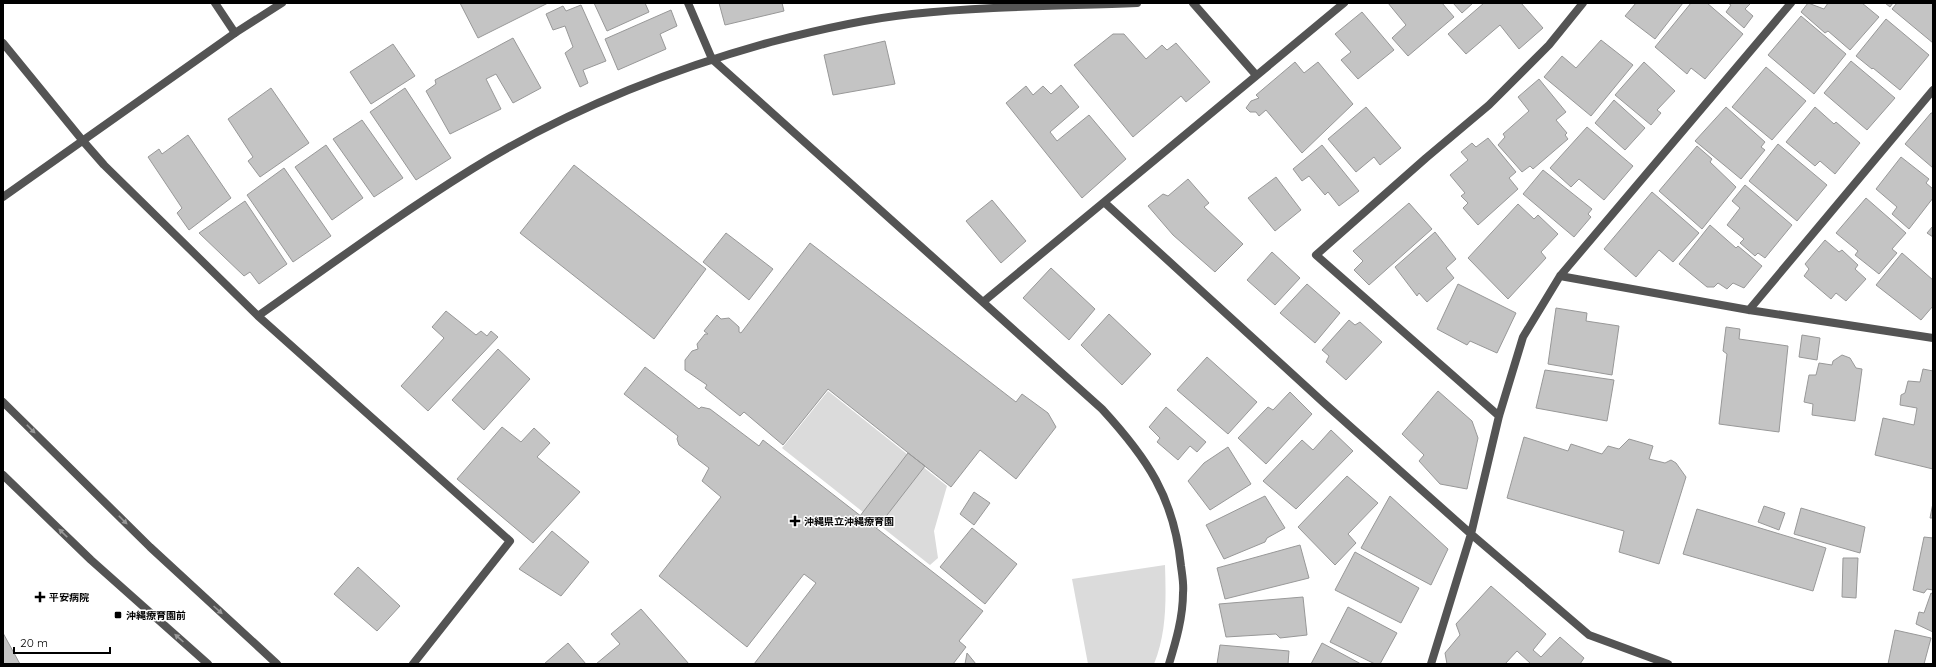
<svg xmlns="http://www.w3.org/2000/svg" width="1936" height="667" font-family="Quicksand,'Noto Sans JP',sans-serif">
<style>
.grass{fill:#dbdbdb}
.building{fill:#c4c4c4;stroke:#989898}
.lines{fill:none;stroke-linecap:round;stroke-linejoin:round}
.service{stroke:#545454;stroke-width:8}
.minor{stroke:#545454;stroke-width:8}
.tertiary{stroke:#545454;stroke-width:8}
.oneway{fill:#989898}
.poi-dot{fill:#000;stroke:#fff;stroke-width:1.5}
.labels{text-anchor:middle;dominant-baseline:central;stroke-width:3;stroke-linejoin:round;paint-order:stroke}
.poi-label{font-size:10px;font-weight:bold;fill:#000;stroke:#fff;text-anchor:start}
</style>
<rect width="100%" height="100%" fill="#fff"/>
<path class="grass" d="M828 391 947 486 934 531 938 558 930 565 782 448Z
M1165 565C1166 599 1167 632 1154 664H1088L1072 579Z"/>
<path class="building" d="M460 3H548L478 38Z
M594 3H645L649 12 607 31Z
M719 3H782L784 11 725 25Z
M1388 3H1442L1454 17 1408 56 1392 38 1406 25Z
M1453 3H1473L1462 13Z
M1484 3H1521L1543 28 1519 49 1500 25 1466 54 1448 34Z
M1636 3H1683L1655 39 1625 16Z
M1691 3H1707L1743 34 1705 79 1691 68 1687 74 1655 47Z
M1728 3H1751L1745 9 1753 16 1744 28 1726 12 1731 5Z
M1808 3 1824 9 1828 3H1862L1879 17 1850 50 1828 31 1825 33 1801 12Z
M1885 3H1893L1890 7Z
M1897 3H1933V43L1892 9Z
M581 5 606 61 583 70 588 83 580 87 565 53 573 47 565 26 553 30 546 14 563 6 566 11Z
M671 10 677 26 660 34 666 49 618 70 605 39Z
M1362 12 1394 50 1358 79 1341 60 1351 52 1335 34Z
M1801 16 1846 54 1814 94 1768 55Z
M1886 19 1929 55 1900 90 1873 68 1872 69 1856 56Z
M1113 34H1124L1146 59 1162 45 1167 50 1176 43 1210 82 1186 102 1181 96 1133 137 1074 65Z
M513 38 541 88 513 103 496 74 486 79 501 109 450 134 426 91 436 84 435 80Z
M1601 40 1633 65 1591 116 1544 77 1562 56 1576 68Z
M885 41 895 84 833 95 824 55Z
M393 44 415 76 371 104 350 72Z
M1851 61 1895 98 1867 130 1824 93Z
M1295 62 1304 73 1318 62 1353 104 1302 153 1266 110 1259 116 1256 112H1250L1246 108 1251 101 1259 98 1256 95Z
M1644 62 1675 91 1657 110 1661 113 1651 125 1615 95Z
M1766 67 1806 101 1772 140 1732 107Z
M1539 79 1566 112 1556 120 1567 133 1565 135 1568 139 1533 169 1530 166 1522 172 1498 145 1505 137 1503 134 1529 111 1518 97Z
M1061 85 1079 107 1050 132 1057 141 1089 115 1126 159 1082 198 1006 103 1026 86 1033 95 1043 86 1051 94Z
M271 88 309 143 260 177 248 161 253 157 228 119Z
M405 88 451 158 416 180 370 112Z
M1614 100 1645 128 1625 150 1595 123Z
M1366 107 1401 148 1380 165 1374 157 1356 172 1328 139Z
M1726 107 1765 142 1761 147 1765 150 1741 179 1695 141Z
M1815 107 1834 124 1836 122 1860 143 1835 174 1820 161 1815 166 1786 142Z
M1931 113H1933V168L1905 144Z
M362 120 403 178 374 197 333 139Z
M1587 127 1633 166 1604 200 1579 179 1571 187 1550 168Z
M188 135 231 198 189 230 177 213 182 208 148 157 159 149 162 154Z
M1488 138 1516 172 1509 178 1518 189 1478 225 1463 208 1468 203 1461 196 1465 193 1450 175 1468 160 1461 152 1472 143 1476 147Z
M1778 144 1827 185 1797 221 1749 181Z
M326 145 363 198 332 220 295 167Z
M1322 145 1359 191 1339 206 1328 192 1325 195 1309 176 1302 181 1293 169Z
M1697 146 1712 159 1710 162 1736 187 1702 229 1659 191Z
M1901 157 1929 179 1926 183 1933 189V198L1909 229 1892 214 1897 207 1876 189Z
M574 165 706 269 654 339 520 233Z
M284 168 331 236 293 262 247 195Z
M1543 170 1592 209 1588 214 1591 217 1574 237 1523 194Z
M1276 177 1301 210 1275 231 1248 198Z
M1188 179 1209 203 1204 207 1243 244 1215 272 1173 235 1148 206 1163 194 1168 196Z
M1745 185 1792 225 1765 258 1758 253 1755 256 1740 243 1744 239 1727 225 1740 208 1732 201Z
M1652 192 1699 233 1673 262 1659 250 1636 277 1604 249Z
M1866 198 1906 233 1892 249 1897 253 1879 274 1855 255 1858 251 1836 233Z
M992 200 1026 241 1001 263 966 221Z
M245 201 287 264 259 284 250 272 244 276 199 233Z
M1409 203 1432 229 1369 285 1354 270 1363 261 1353 251Z
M1518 204 1534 219 1538 215 1558 234 1541 252 1546 258 1508 299 1468 258Z
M1710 225 1736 248 1738 246 1762 266 1744 288 1733 283 1727 289 1718 283 1714 287H1707L1679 264Z
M1933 226V237L1927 233Z
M1435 232 1456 259 1446 268 1454 278 1427 302 1419 293 1417 296 1395 267Z
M726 233 773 269 749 300 703 262Z
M1825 240 1839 252 1842 250 1858 265 1855 269 1866 279 1846 301 1836 293 1831 299 1804 276 1809 269 1805 264Z
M810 243 1016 402 1022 394 1048 413 1056 427 1016 479 980 450 951 487 828 389 783 445 744 412 740 416 705 388 707 385 685 370V360L692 351 698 349 697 344 705 334H708L704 331 717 315 721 319 729 318 739 327V332L741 333Z
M1272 252 1300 278 1275 305 1247 280Z
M1902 253 1933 280V306L1921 320 1876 285Z
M1051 268 1095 309 1069 340 1023 298Z
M1307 284 1340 313 1315 343 1280 313Z
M1458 284 1516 313 1497 353 1470 341 1467 345 1437 329Z
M1556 308 1587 313 1586 321 1619 326 1612 375 1548 364Z
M446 311 476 335 481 331 487 336 491 331 498 337 428 411 401 386 444 338 432 327Z
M1109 314 1151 354 1122 385 1081 345Z
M1349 320 1355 325 1360 322 1382 342 1346 380 1326 362 1329 356 1322 350Z
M1726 327 1740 329 1739 339 1788 346 1779 432 1719 424 1727 354 1723 351Z
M1802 335 1820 338 1817 360 1799 357Z
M498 349 530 379 484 430 452 400Z
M1842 355 1850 358 1856 368 1862 369 1855 421 1812 415 1813 404 1804 402 1809 375H1816L1819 363 1832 365 1833 361Z
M1207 357 1257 402 1228 434 1177 390Z
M645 367 699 409 701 407 710 409 759 446 763 440 983 611 959 641 966 647 953 664H754L816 583 804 574 747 647 659 576 721 497 702 481 709 468 679 445 677 439 678 436 624 394Z
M1923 369 1933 371V469L1875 455 1883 418 1914 425 1917 408 1900 405 1901 395 1905 393 1908 381 1920 382Z
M1545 370 1614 380 1607 421 1536 408Z
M1438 391 1472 421 1478 438 1467 489 1440 484 1419 461 1424 455 1402 434Z
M1290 392 1312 414 1266 464 1238 438 1268 407 1273 410Z
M1166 407 1206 442 1197 452 1190 446 1178 460 1157 442 1160 438 1149 427Z
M502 427 521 442 534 428 550 443 537 457 580 492 533 543 457 479Z
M1331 430 1353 451 1296 509 1263 481 1302 440 1313 450Z
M1524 437 1568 451 1571 444 1602 454 1608 446 1619 449 1629 439 1653 446 1649 459 1665 463 1671 460 1676 463 1686 477 1659 564 1619 552 1624 531 1507 498Z
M1228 447 1251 484 1210 510 1188 481 1204 463Z
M908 453 925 466 877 528 860 516Z
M1347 476 1378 503 1348 534 1356 543 1335 565 1298 527Z
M974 492 990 503 974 525 960 514Z
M1265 496 1285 528 1267 538 1265 542 1224 559 1206 525Z
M1390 496 1448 549 1431 585 1361 548Z
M1933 503V518H1930Z
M1764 506 1785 513 1779 530 1758 522Z
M1801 508 1865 527 1860 553 1794 534Z
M1697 509 1826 548 1813 591 1683 554Z
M972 528 1017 564 985 604 940 567Z
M552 531 589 562 561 596 519 569Z
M1924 537 1933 538V590L1927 589 1924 593 1913 590Z
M1300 545 1309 578 1225 599 1217 568Z
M1355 552 1419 588 1401 623 1335 590Z
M1843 558H1858L1856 598 1842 597Z
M358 567 400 606 377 631 334 594Z
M1491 586 1546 634 1533 650 1541 657 1560 637 1584 658 1580 664H1531L1517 651 1505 664H1447L1445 653 1460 635 1456 624Z
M1931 593 1933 594V632L1916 624 1919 612 1924 613Z
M1303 597 1307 635 1280 638 1276 634 1226 637 1219 604Z
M1348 607 1397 633 1380 664H1375L1330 642Z
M641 609 689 664H596L620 644 611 634Z
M1895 630 1931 638 1924 664H1888Z
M3 633 20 664H3Z
M568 643 586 664H544Z
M1322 643 1361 664H1311Z
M1220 645 1289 651 1288 664H1217Z
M967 653 976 664H965Z"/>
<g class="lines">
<path class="service" d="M215 3 235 33"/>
<path class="minor" d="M688 3 712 59 1102 409C1147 458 1174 497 1181 566 1182 574 1184 584 1183 593 1183 617 1176 641 1169 664
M1193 3 1256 75
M1344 3 1104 202 1324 403 1471 534 1589 635 1668 664
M3 43 83 141 104 165 258 316C329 266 398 215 472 169 564 112 666 71 771 42 817 30 864 19 912 14 986 6 1062 6 1137 3
M1560 276 1749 310 1933 338
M983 302 1104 202
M1749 310 1933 90
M258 316 510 541 413 664
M1499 416 1316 255 1426 158 1489 105 1549 45 1583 3
M1431 664 1471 534 1499 416 1523 337 1560 276 1791 3"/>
<path class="tertiary" d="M3 197 235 33 282 3
M3 402 150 547 277 664
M3 475 91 560 208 664"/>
</g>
<defs><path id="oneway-solid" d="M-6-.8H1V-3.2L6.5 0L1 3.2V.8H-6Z"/></defs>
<g class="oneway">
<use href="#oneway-solid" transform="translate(31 429) rotate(45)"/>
<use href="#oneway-solid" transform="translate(123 520) rotate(45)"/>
<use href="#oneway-solid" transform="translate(63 533) rotate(-136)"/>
<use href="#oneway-solid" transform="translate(218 610) rotate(42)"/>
<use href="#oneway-solid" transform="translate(179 638) rotate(-138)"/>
</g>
<g class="poi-dot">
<path d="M793 515h4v4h4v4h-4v4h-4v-4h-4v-4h4z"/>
<path d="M38 591h4v4h4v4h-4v4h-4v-4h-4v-4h4z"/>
<rect x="114" y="611" width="8" height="8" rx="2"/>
</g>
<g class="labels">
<g class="poi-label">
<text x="804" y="521">沖縄県立沖縄療育園</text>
<text x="49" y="597">平安病院</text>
<text x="126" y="615">沖縄療育園前</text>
</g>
</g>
<rect width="1936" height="667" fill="none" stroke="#000000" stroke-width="8"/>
<path d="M14 647v6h96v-6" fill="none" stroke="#000000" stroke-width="2"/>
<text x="20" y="647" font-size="12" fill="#000000" stroke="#ffffff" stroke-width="3" paint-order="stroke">20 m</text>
</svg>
